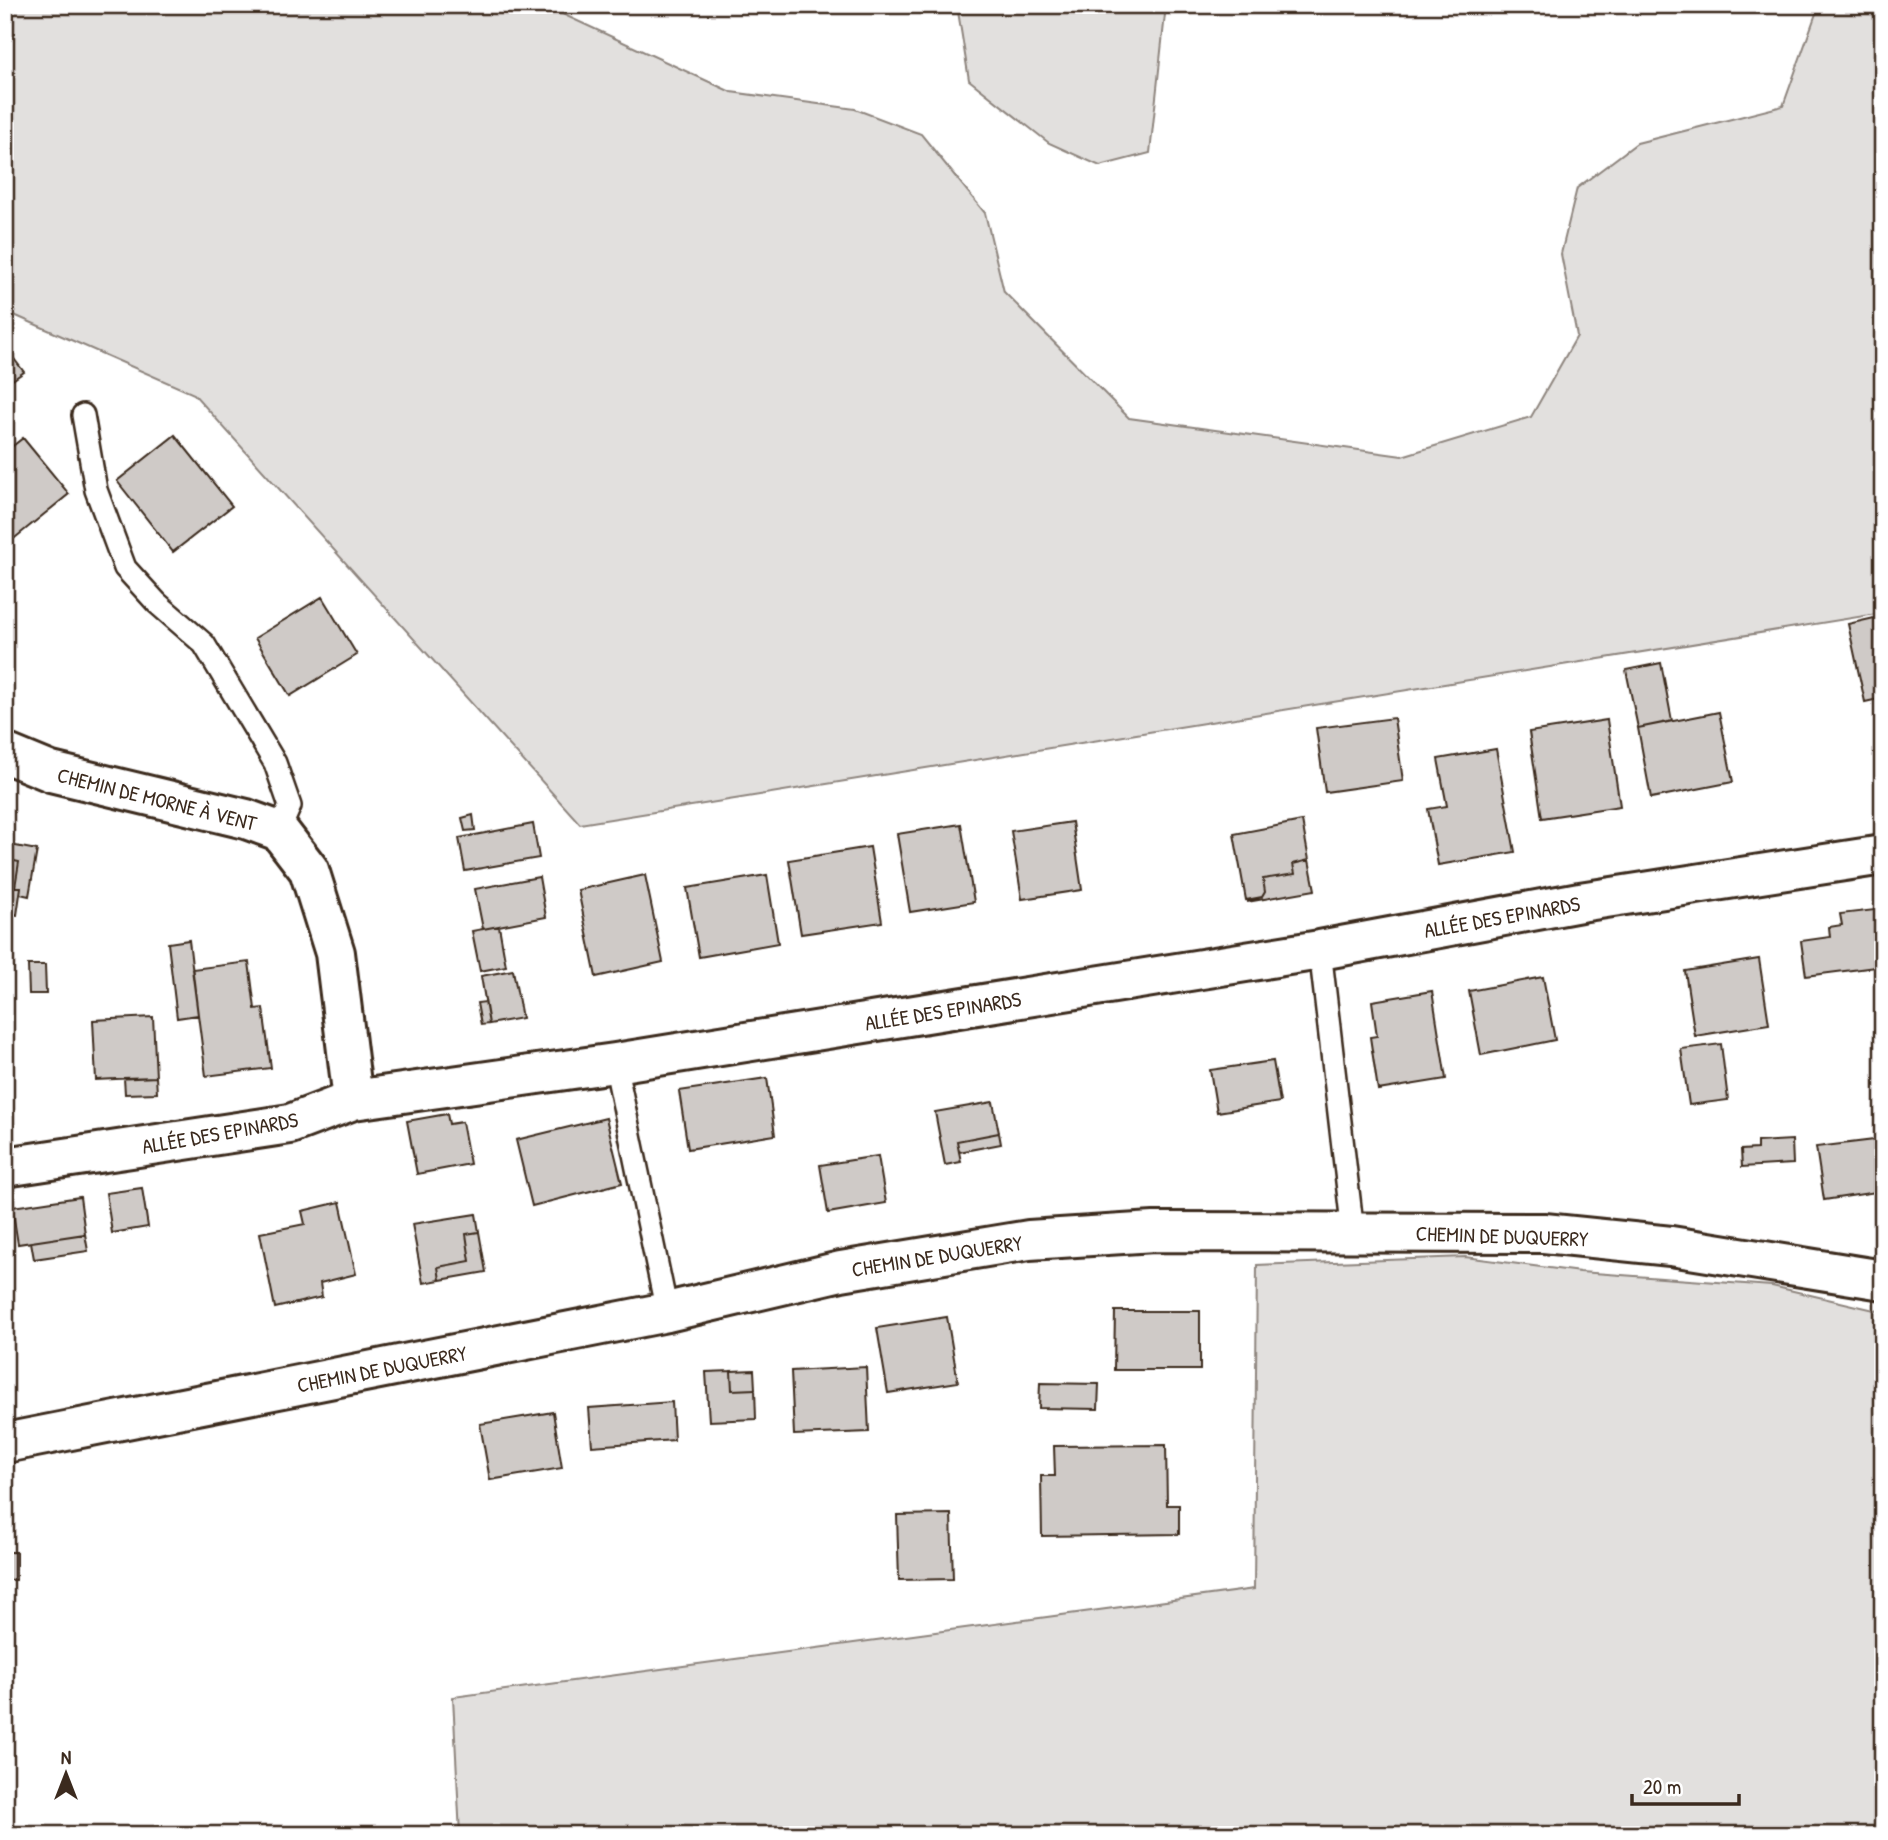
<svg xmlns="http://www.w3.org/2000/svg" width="1888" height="1840" font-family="'Patrick Hand',sans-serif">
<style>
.green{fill:#e2e0de;stroke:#8e857e;stroke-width:2}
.building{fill:#cfcac7;stroke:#3b2a1e;stroke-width:2}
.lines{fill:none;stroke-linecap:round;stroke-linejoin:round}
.lane-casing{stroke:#3b2a1e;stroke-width:26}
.street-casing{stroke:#3b2a1e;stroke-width:44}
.lane{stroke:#fff;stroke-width:21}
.street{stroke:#fff;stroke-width:38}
.labels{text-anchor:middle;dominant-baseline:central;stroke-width:6;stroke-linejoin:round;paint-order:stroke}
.street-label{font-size:21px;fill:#3b2a1e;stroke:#fff}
</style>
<rect width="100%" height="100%" fill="#fff"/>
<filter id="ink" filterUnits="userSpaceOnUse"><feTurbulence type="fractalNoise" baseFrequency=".0143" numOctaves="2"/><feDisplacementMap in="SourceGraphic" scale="14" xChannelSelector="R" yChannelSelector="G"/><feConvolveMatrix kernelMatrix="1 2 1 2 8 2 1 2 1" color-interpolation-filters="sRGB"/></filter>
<g filter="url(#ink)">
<path class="green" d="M5 5H543L731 92 855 109 921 134 985 213 1004 292 1129 418 1402 456 1531 417 1577 336 1561 254 1577 188 1637 143 1783 106 1819 5H1883V613L580 824 194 394 5 311Z
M957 5H1166L1150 153 1100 166 1049 143 969 80Z
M1465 1257 1580 1272 1772 1286 1883 1312V1835H460L453 1697 1254 1589 1257 1265Z"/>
<path class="building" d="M5 347 24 372 5 385Z
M175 435 232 506 173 552 117 481Z
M23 438 69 494 5 546V452Z
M322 597 357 655 290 696 255 638Z
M1883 616V698L1865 702 1848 624Z
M1661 663 1672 721 1638 728 1626 670Z
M1719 712 1733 782 1651 798 1638 728Z
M1394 718 1403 781 1325 792 1316 728Z
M1607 720 1620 806 1542 818 1529 732Z
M1496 749 1515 852 1438 865 1428 809 1447 806 1438 759Z
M473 815 475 830 465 831 462 818Z
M1302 821 1309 860 1293 864 1295 874 1263 879 1265 892 1262 897 1246 900 1234 834Z
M1072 822 1082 890 1022 899 1011 831Z
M533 824 539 858 465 871 459 838Z
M961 824 974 902 910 912 897 834Z
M5 844 37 850 29 896 20 894 21 887H15L19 862 5 859Z
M870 847 882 922 801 934 789 860Z
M5 859 19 862 15 887H21L17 915 5 913Z
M1309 860 1315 890 1247 902 1262 897 1265 892 1263 879 1295 874 1293 864Z
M645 875 663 962 596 977 578 890Z
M767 875 778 943 699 957 687 888Z
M539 877 546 917 483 929 475 889Z
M1883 909V966L1806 976 1801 941 1830 937 1829 927 1842 925 1840 914Z
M499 926 506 966 480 971 472 931Z
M189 940 198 1015 177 1018 168 943Z
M1759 959 1769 1024 1695 1036 1685 971Z
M249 962 255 1009 263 1008 271 1068 206 1076 192 969Z
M28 965H45L46 994H29Z
M513 970 522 1018 489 1024 481 976Z
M1543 977 1555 1040 1481 1055 1469 991Z
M1432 991 1446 1079 1378 1090 1370 1037 1377 1036 1372 1001Z
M485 1002 489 1024 481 1025 477 1003Z
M153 1017 156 1077 96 1080 93 1020Z
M1721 1044 1728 1100 1689 1105 1681 1049Z
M1273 1061 1280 1102 1217 1112 1210 1070Z
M156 1077 157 1093 125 1094 124 1078Z
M767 1078 775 1135 688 1149 679 1091Z
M993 1102 999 1133 957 1141 961 1162 945 1165 935 1112Z
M447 1114 449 1124 462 1122 470 1164 417 1174 407 1121Z
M606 1118 622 1183 532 1206 516 1140Z
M999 1133 1001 1144 959 1152 957 1141Z
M1883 1139V1191L1824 1200 1816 1147Z
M1792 1140 1793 1164 1742 1167 1741 1150 1757 1149V1142Z
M878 1156 886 1203 828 1213 820 1165Z
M142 1188 148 1227 112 1233 106 1193Z
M80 1197 85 1234 18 1244 12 1207Z
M340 1202 356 1274 320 1283 322 1297 275 1308 260 1233 305 1224 302 1211Z
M476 1214 479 1232 466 1234 470 1261 438 1267 440 1280 423 1283 412 1224Z
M479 1232 486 1272 440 1280 438 1267 470 1261 466 1234Z
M85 1234 88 1251 34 1259 31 1242Z
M1115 1311H1200V1370H1114Z
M947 1317 958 1382 888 1393 877 1328Z
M866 1367 869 1432 794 1435 791 1371Z
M754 1370 755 1389 732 1390 731 1371Z
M731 1371 732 1390 755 1389 756 1419 709 1421 706 1372Z
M1040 1383 1099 1384 1098 1409 1039 1408Z
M672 1402 674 1440 592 1446 589 1408Z
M553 1412 562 1468 490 1480 480 1424Z
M1166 1445 1167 1505H1179V1534L1042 1536 1041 1476H1055L1054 1446Z
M5 1475 10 1498 5 1499Z
M951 1514 953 1579 899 1580 897 1515Z
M5 1552H16V1580H5Z"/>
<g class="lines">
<defs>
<path id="lane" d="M83 415 96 490 125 568 157 603 204 644 275 763 290 806 279 831
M1320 950 1353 1233
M615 1063 667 1312"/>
<path id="street" d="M5 753 51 772 246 819 279 831 309 870 335 953 353 1100
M5 1167 290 1124 353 1100 615 1063 1320 950 1580 902 1883 855
M5 1443 667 1312 841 1271 1029 1240 1154 1232 1544 1233 1671 1246 1883 1280"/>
</defs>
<use href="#lane" class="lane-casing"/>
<use href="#street" class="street-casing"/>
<use href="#lane" class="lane"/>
<use href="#street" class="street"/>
</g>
</g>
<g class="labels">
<g class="street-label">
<text transform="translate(157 799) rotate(14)">CHEMIN DE MORNE À VENT</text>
<text transform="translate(1502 917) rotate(-10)">ALLÉE DES EPINARDS</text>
<text transform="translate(943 1011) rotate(-9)">ALLÉE DES EPINARDS</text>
<text transform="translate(220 1133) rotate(-10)">ALLÉE DES EPINARDS</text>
<text transform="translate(1502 1236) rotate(2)">CHEMIN DE DUQUERRY</text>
<text transform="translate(937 1256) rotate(-9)">CHEMIN DE DUQUERRY</text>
<text transform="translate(382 1369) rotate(-11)">CHEMIN DE DUQUERRY</text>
</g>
</g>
<rect width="1888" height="1840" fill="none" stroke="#fff" stroke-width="28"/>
<rect x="14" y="14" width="1860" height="1812" fill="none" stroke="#3b2a1e" stroke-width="2.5" filter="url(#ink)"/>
<g transform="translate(66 1774)" stroke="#ffffff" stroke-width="5" paint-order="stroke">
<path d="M0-5L12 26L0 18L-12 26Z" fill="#3b2a1e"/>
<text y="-10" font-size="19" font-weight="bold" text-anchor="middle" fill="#3b2a1e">N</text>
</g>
<path d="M1632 1794v10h107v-10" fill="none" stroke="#3b2a1e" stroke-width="3.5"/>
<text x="1643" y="1794" font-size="21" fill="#3b2a1e" stroke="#ffffff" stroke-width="5" paint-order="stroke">20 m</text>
</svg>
